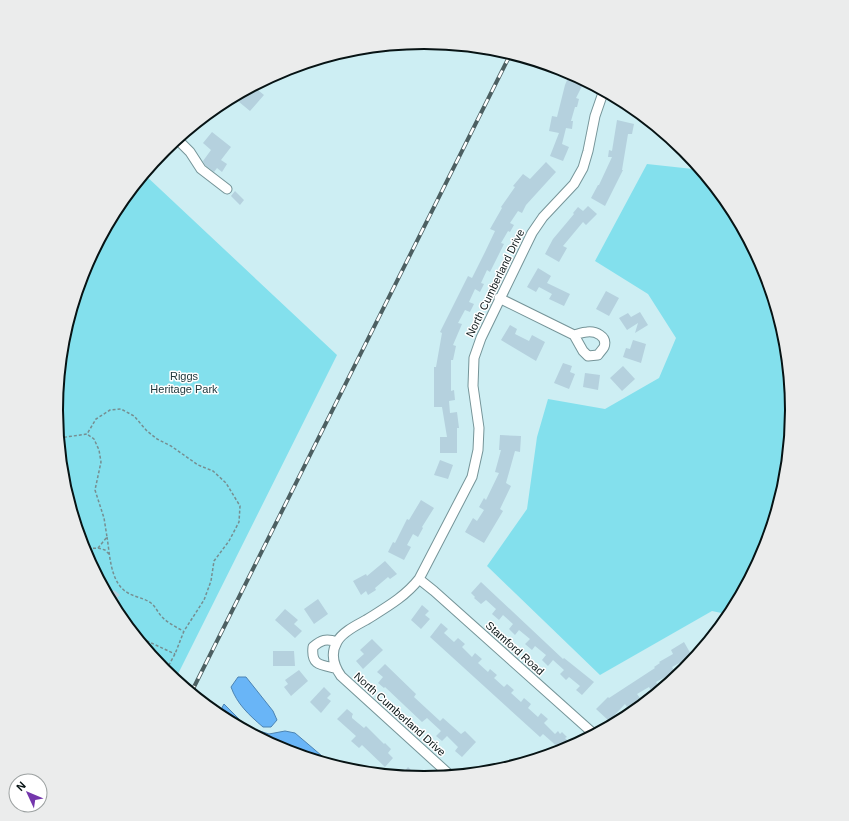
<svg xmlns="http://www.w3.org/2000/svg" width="849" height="821" font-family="Helvetica,sans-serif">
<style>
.green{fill:#83e0ed}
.water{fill:#69b5f7;stroke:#4c84b3}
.building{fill:#b5d1de}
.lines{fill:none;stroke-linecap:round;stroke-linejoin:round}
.minor-casing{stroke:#759498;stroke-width:11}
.path{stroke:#768e91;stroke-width:1.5;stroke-dasharray:3 2;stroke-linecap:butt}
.minor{stroke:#fff;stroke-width:9}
.rail-casing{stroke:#4c5f61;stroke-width:4}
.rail{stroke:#fff;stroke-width:2.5;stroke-dasharray:8;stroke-linecap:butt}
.labels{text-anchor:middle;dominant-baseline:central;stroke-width:3;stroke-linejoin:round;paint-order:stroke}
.street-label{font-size:11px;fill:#071314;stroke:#fff}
.park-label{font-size:11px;fill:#20383c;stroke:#fff}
.rim{fill:none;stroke:#071314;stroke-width:2}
</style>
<rect width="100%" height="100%" fill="#cdeef3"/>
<path class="green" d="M647 164 702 170 731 206 765 270 786 339 793 411 786 483 765 552 731 615 712 611 600 675 487 566 527 509 537 437 548 399 605 409 659 378 676 338 648 294 595 261Z
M144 174 337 355 175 680 164 671 118 615 84 551 63 482 56 410 63 338 84 269 118 206Z"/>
<path class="water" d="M238 677H246L273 711 277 720 271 727H263C249 715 237 704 231 687Z
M224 704 247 727 269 734 285 731 295 733 335 767 283 751 220 717 218 715Z"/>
<path class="building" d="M570 73 585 80 576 98 579 99 577 107H575L571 121H573L572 129 566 128 562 144 569 147 563 161 550 156 559 133 549 131 552 116 557 117 565 85Z
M253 86 264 95 250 111 239 102 250 88Z
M623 101 637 110 634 115 619 108Z
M617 120 634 124 632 134H628L622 170H623L605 206 591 198 598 185H599L612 157H608L609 150 612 151Z
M212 132 231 147 221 160 227 164 222 172 217 168 214 172 205 165 203 161 211 150 203 143Z
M546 162 556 172 526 205 522 213 518 211 510 223 514 225 510 232 508 231 501 243 504 244 490 272 487 270 481 283 484 284 480 292 475 289 469 302 474 304 470 312 465 310 458 323 462 324 453 345 456 346 453 360H451V391L454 390 455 400 449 401 450 413 457 412 459 428H457V453H440V437H447L442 407H434V367H436L442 333 440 332 468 276 472 278 485 252 495 231 490 229 502 208 501 207 515 187 513 186 523 174 530 179Z
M235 191 244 200 240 205 231 196Z
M588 206 597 214 586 225 583 222 563 246 567 248 559 262 545 254 553 239 574 214 573 213 578 207 583 211Z
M538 268 551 276 547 283 570 294 564 306 549 299 552 294 539 287 536 292 527 287Z
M606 291 619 298 609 316 596 309Z
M640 312 648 325 635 333 638 323 627 330 619 318 628 313 631 317Z
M510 325 517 329 515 334 529 341 532 335 545 342 536 361 501 340Z
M633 340 646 344 641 363 623 357 626 348 630 349Z
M563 363 572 366 570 372 575 374 569 389 554 383Z
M623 366 635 379 622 391 610 378Z
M585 373 600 375 598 390 583 387Z
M500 435 521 436 520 452 515 451 506 483 511 486 500 509 503 511 484 543 465 532 473 518 477 521 484 510 479 507 484 498 486 500 499 473 495 472 501 450H499Z
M440 460 453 465 448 479 434 475Z
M421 500 434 508 422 527 423 528 418 537 413 534 407 545 411 547 404 560 388 552 393 542 395 543 407 519 409 520Z
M385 561 397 574 390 579 388 577 375 588 376 590 368 595 366 591 361 595 353 581 366 574 367 576Z
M481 582 563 659 564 658 594 682 582 695 576 690 580 686 569 677 566 680 560 674 564 670 553 660 548 666 542 660 546 655 535 646 532 650 525 644 530 639 519 630 515 635 509 629 513 624 503 615 499 620 492 614 496 609 486 600 481 604 474 598 475 597 471 593Z
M102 584H103L112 592 114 590 120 595 117 598 120 600 114 607Z
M318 599 328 614 314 624 304 609Z
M422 605 429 611 425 615 430 619 421 629 411 620Z
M285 609 298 620 294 624 302 631 295 638 275 620Z
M441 623 448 629 444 633 454 642 458 638 465 644 462 647 472 657 475 653 482 659 478 663 488 672 490 669 497 675 494 678 504 687 507 684 514 690 511 693 521 702 524 698 531 704 528 708 538 717 541 713 548 719 544 723 555 734 558 731 560 734 562 732 567 737 565 738 568 741 560 749 543 734 540 737 430 637Z
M372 639 383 650 363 669 356 661 364 654 360 650Z
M684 642 692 656 672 667 675 672 656 682 659 687 652 692 649 687 637 694 640 698 627 707 625 704 609 721 596 709 608 697 609 698 655 668 654 667 660 663 659 662 673 654 671 650Z
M273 651H294L295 666H273Z
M385 664 416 694 414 697 440 721 443 718 461 734 465 731 476 742 462 757 455 751 458 747 447 736 442 741 436 736 441 731 427 718 422 722 385 687 384 688 378 683 383 677 377 672Z
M299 670 308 681 291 696 284 687 288 684 285 680Z
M324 687 331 694 327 698 331 701 321 713 310 702Z
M347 709 353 714 352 716V718L364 728 366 726 384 744 385 743 391 749 388 753 393 758 385 767 362 745 359 748 351 741 356 736 337 719Z
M408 767 420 779 400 777Z"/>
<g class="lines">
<defs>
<path id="minor" d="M177 139 190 152 201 169 227 189
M499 298 574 335C578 334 583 332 587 332 595 331 608 336 604 347 603 349 600 352 598 355L588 356 583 351 574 335
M419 579 434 591 595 735
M335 668C320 665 311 665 313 647 321 640 326 638 337 642
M451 776 341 676C334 666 330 654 337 642 342 632 357 625 366 620 385 608 405 597 419 579L472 477 478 450 479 428 473 386 474 358 481 338 532 233 543 217 574 184 583 168 588 151 595 116 604 90"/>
</defs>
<use href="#minor" class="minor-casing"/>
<path class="path" d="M59 438 87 434 96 419 110 410 121 409 134 416 147 431 157 439 171 446 198 465 213 471 226 483 240 506 239 522 229 541 214 561 211 581 204 600 184 631 175 654 165 672
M107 537C110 555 110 583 128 593 135 597 144 598 151 603 156 607 158 613 162 617 168 623 176 627 183 631
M98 548 105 550 109 554
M83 549 98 548 107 537 104 518 95 490 101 462 99 450 94 439 87 434
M123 621 132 624 135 627 134 635
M137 638 147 641 175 654"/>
<use href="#minor" class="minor"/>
<defs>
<path id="rail" d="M191 693 511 53"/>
</defs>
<use href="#rail" class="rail-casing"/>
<use href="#rail" class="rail"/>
</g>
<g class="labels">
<g class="street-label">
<text transform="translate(495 283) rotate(-64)">North Cumberland Drive</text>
<text transform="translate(515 648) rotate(42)">Stamford Road</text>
<text transform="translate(400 714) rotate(42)">North Cumberland Drive</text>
</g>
<g class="park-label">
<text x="184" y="376">Riggs<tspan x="184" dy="13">Heritage Park</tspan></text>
</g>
</g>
<path d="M0 0H849V821H0ZM63 410a361 361 0 1 1 722 0a361 361 0 1 1-722 0Z" fill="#ebecec" fill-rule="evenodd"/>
<path class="rim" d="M63 410a361 361 0 1 1 722 0a361 361 0 1 1-722 0Z"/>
<g transform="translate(28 793) rotate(314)"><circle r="19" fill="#ffffff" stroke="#9ca1a1"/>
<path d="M0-3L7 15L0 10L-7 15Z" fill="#7436ac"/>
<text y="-6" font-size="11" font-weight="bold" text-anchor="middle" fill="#071314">N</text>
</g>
</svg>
